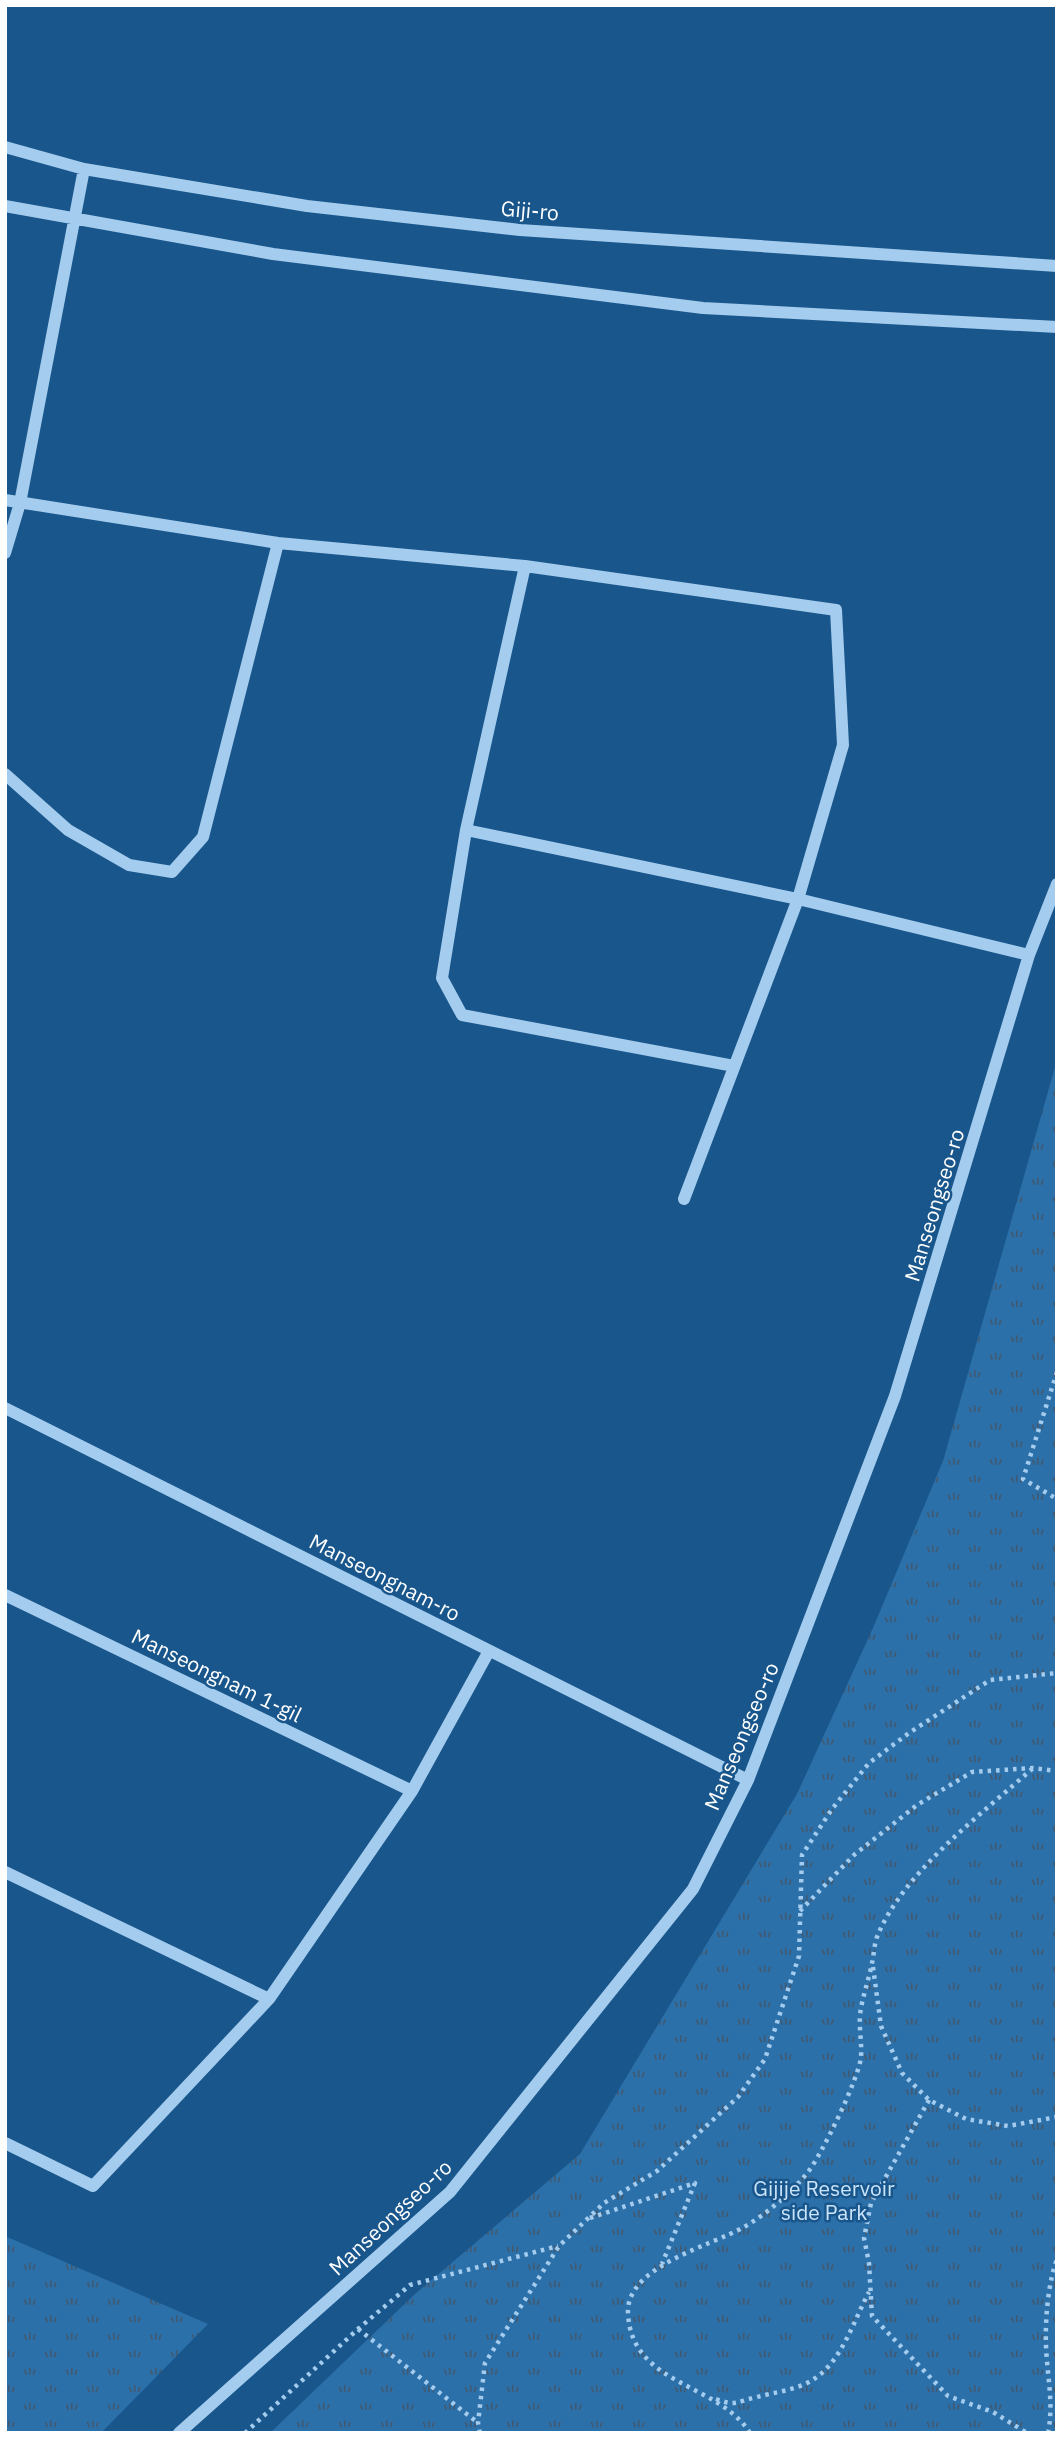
<svg xmlns="http://www.w3.org/2000/svg" width="1062" height="2438" font-family="'IBM Plex Sans',sans-serif">
<style>
.park{fill:url(#park-tufts)}
.lines{fill:none;stroke-linecap:round;stroke-linejoin:round}
.path{stroke:#a4ccee;stroke-width:4.5;stroke-dasharray:3.5 5;stroke-linecap:butt}
.minor{stroke:#a4ccee;stroke-width:12}
.labels{text-anchor:middle;dominant-baseline:central;stroke-width:5;stroke-linejoin:round;paint-order:stroke}
.street-label{font-size:21px;fill:#fff;stroke:#19568c}
.park-label{font-size:21px;fill:#cae4fa;stroke:#19568c}
</style>
<defs>
<pattern id="park-tufts" width="24" height="20" patternUnits="userSpaceOnUse" patternTransform="scale(1.75)"><rect width="24" height="20" fill="#2c70aa"/><path d="M3 7l-1-3M5 7V3M7 7l1-3M15 17l-1-3M17 17v-4M19 17l1-3" fill="none" stroke="#3f5a72"/></pattern>
</defs>
<rect width="100%" height="100%" fill="#19568c"/>
<path class="park" d="M1057 1060V2433H270L415 2294 580 2154 797 1794 873 1628 943 1461Z
M5 2236 208 2324 101 2433H5Z"/>
<g class="lines">
<path class="path" d="M1057 1372 1023 1479 1057 1499
M800 1911 854 1855 917 1805 972 1772 1033 1768 1057 1771
M873 1967 881 2026 902 2073 929 2100 966 2119 1008 2126 1057 2117
M929 2100 871 2203 864 2238 869 2263 872 2316 948 2396 993 2412 1027 2433
M590 2218 695 2183 662 2264
M358 2329 477 2422
M716 2399C737 2407 737 2401 757 2397 775 2392 798 2390 814 2379 842 2361 854 2320 869 2292
M245 2433 358 2329 410 2285 558 2246
M480 2433 478 2423 485 2363 559 2246 604 2203 657 2171 738 2097 765 2059 799 1956 802 1855 832 1809 869 1763 909 1733 990 1680 1057 1673
M750 2433C718 2382 631 2386 628 2313 626 2266 711 2246 744 2227 768 2213 791 2193 808 2172 822 2154 859 2078 861 2057 862 2043 859 2029 860 2015 862 1997 869 1980 872 1963 874 1955 874 1945 877 1937 903 1872 982 1814 1033 1768
M1048 2433C1054 2403 1047 2375 1046 2346 1045 2320 1048 2283 1057 2259"/>
<path class="minor" d="M5 147 84 169 307 206 520 230 1057 266
M5 206 273 254 703 308 1057 327
M5 500 278 543 525 566 836 610 843 745 798 899 466 830
M5 553 20 503 84 169
M525 566 466 830 442 978 462 1015 734 1066
M5 774 68 830 129 865 172 872 203 837 278 543
M684 1199 798 899 1029 955
M5 1408 748 1780
M5 1595 412 1791
M5 1872 269 1999
M5 2143 93 2186 269 1999 412 1791 489 1651
M179 2433 450 2192 693 1889 748 1780 895 1396 1029 955 1057 884"/>
</g>
<g class="labels">
<g class="street-label">
<text transform="translate(530 210) rotate(5)">Giji-ro</text>
<text transform="translate(934 1205) rotate(-73)">Manseongseo-ro</text>
<text transform="translate(385 1577) rotate(27)">Manseongnam-ro</text>
<text transform="translate(217 1675) rotate(26)">Manseongnam 1-gil</text>
<text transform="translate(741 1736) rotate(-67)">Manseongseo-ro</text>
<text transform="translate(390 2217) rotate(-43)">Manseongseo-ro</text>
</g>
<g class="park-label">
<text x="824" y="2188">Gijije Reservoir<tspan x="824" dy="24">side Park</tspan></text>
</g>
</g>
<rect width="1062" height="2438" fill="none" stroke="#ffffff" stroke-width="14"/>
</svg>
